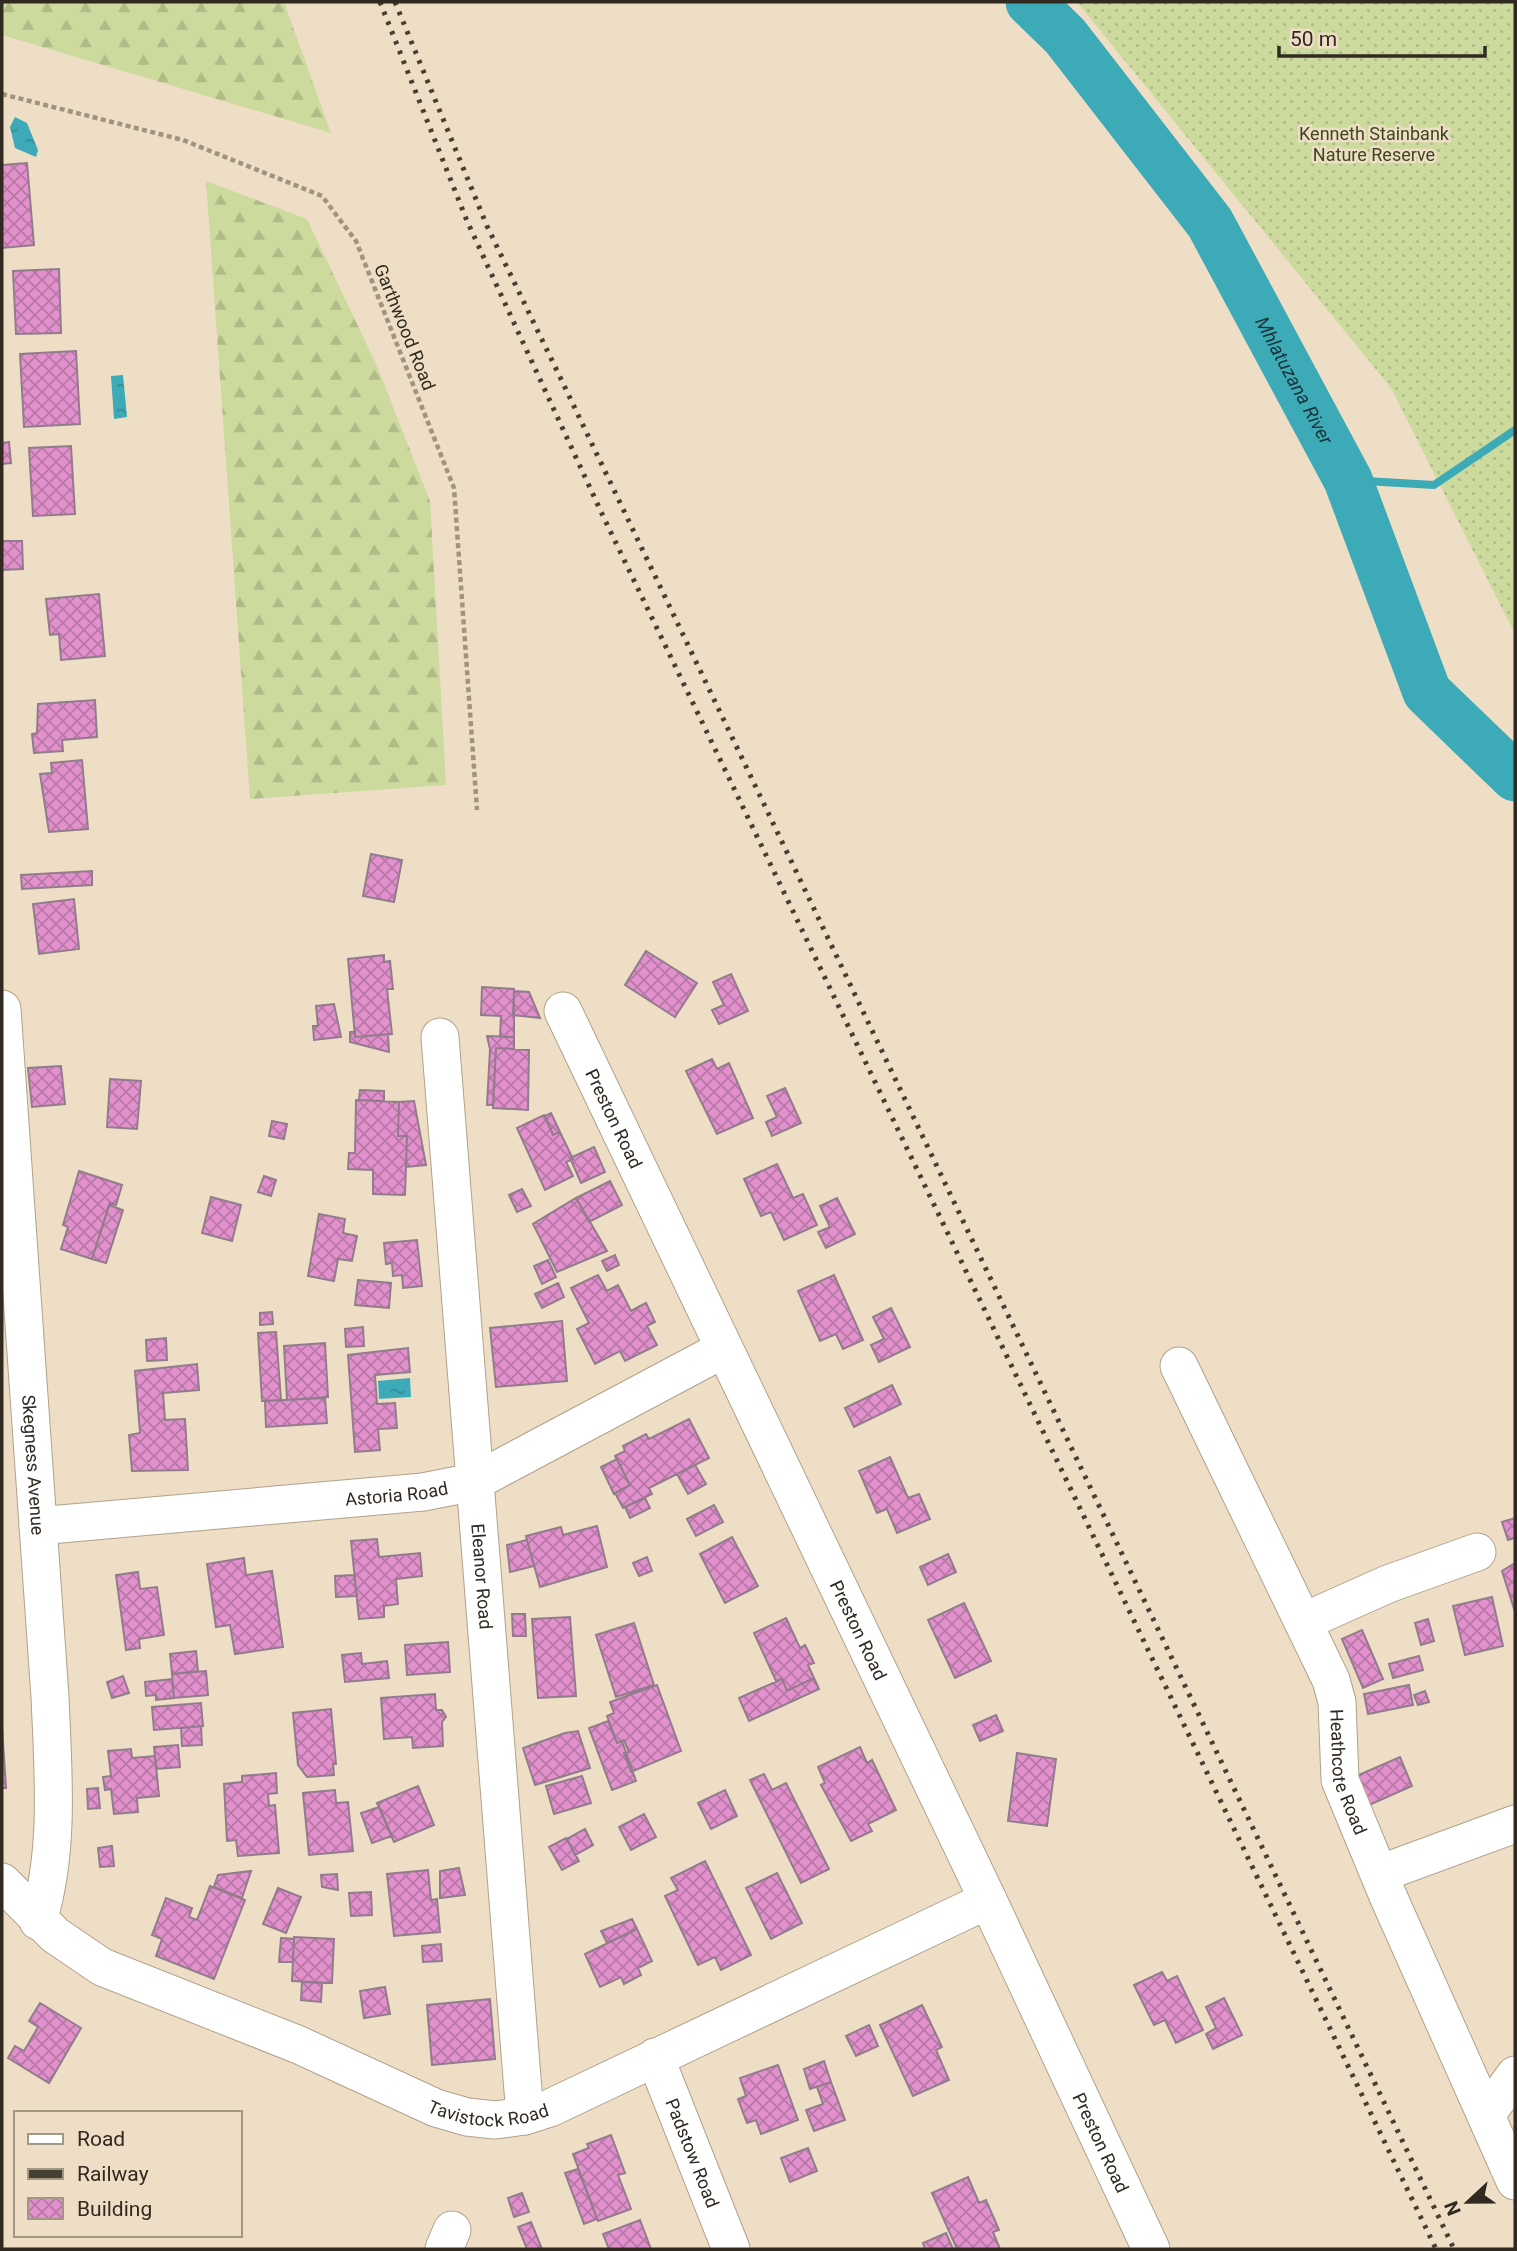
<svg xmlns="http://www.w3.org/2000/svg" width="1517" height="2251" font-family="Roboto,sans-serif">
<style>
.grass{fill:url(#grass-dots)}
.forest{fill:url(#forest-firs)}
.water{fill:url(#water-ripples)}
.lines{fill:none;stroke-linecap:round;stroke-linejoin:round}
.stream{stroke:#3caab7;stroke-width:8}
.river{stroke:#3caab7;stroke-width:49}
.building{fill:url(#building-cross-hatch);stroke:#927c8c;stroke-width:2}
.minor-casing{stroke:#b1a18b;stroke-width:39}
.path{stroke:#9f9381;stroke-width:4.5;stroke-dasharray:5 3.5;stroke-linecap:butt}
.minor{stroke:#fff;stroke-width:37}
.rail{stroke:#463f34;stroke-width:5;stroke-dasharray:3.5 7;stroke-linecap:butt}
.labels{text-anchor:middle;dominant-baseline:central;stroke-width:5;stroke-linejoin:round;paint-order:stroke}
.park-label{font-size:18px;fill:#3f461e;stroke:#eedec6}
.street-label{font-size:18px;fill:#302a21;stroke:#eedec6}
.water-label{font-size:19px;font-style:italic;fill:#1a3235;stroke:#eedec6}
</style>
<defs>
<pattern id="grass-dots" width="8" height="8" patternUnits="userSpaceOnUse" patternTransform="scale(1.75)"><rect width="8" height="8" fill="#cdda9e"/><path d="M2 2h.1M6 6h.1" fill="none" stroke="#b0bb88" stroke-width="1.8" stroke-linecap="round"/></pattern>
<pattern id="forest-firs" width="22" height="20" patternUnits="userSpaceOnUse" patternTransform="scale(1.75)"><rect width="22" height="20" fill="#cdda9e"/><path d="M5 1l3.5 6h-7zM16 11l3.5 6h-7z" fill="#b0bb88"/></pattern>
<pattern id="water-ripples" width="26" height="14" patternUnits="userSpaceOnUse" patternTransform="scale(1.75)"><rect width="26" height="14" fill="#3caab7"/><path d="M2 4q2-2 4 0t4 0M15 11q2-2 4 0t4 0" fill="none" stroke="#338b94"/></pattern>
<pattern id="building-cross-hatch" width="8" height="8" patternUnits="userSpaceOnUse" patternTransform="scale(1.75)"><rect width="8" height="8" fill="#e291cd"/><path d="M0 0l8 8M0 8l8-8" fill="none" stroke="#b877a6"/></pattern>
</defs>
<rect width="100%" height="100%" fill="#eedec6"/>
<path class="grass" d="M1077 2H1515V634L1391 388Z"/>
<path class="forest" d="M2 2H284L331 133 2 35Z
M206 181 307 219 377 366 430 501 446 785 250 799Z"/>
<path class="water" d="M15 117 27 123 38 150 36 157 15 148 10 127Z
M123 375 127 417 114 419 111 376Z
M410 1378 411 1397 379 1399 378 1381Z"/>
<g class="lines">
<path class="stream" d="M1348 480 1434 485 1515 430"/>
<path class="river" id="s1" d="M1030 2 1065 36 1210 223 1348 480 1427 692 1515 777"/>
</g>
<path class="building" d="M27 163 34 245 2 248V165Z
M59 269 61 333 16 334 13 271Z
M76 351 80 424 24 427 20 354Z
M9 442 11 463 2 464V443Z
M71 446 75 514 33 516 29 448Z
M2 541H22L23 569 2 570Z
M99 594 105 656 61 660 59 634 50 635 46 599Z
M95 700 97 737 62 740 63 751 34 753 32 734 37 733 38 704Z
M82 760 88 829 49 832 40 774 52 773 51 763Z
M371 854 402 860 394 902 363 896Z
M92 871V885L22 889 21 875Z
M74 899 79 949 39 954 33 904Z
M646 951 697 983 675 1017 625 985Z
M384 955V962L390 961 393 989H387L392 1034 355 1037 348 959Z
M731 974 748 1011 719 1024 712 1010 724 1005 713 982Z
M482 987 514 989V1037H500L501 1016 481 1015Z
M514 991 529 992 540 1018 513 1015Z
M334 1004 341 1037 314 1040 313 1026H318L316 1006Z
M355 1031V1037L388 1034 389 1052 350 1042V1032Z
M487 1036 514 1037V1049L496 1048 493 1105H487L490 1049Z
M496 1048 529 1050 528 1110 493 1108Z
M712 1059 717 1069 729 1063 753 1118 717 1134 686 1071Z
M61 1066 65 1104 32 1107 28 1068Z
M110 1079 141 1081 137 1129 107 1127Z
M785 1088 801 1123 772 1136 766 1122 777 1117 767 1096Z
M360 1090 384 1091V1101L359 1100Z
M356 1100 399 1102 398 1136H407L405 1195 373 1194V1170L348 1169 349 1153H355Z
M414 1101 426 1165 406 1167 407 1136H398L399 1102Z
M551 1113 560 1132 553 1135 545 1116Z
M544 1115 553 1135 560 1132 573 1159 566 1162 573 1176 545 1190 517 1128Z
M272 1121 287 1124 284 1139 269 1136Z
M594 1147 605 1172 581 1183 570 1158Z
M777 1164 793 1198 803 1194 817 1225 784 1240 771 1212 761 1216 744 1179Z
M79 1171 122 1185 116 1205 110 1203 92 1259 61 1249 68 1227 63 1225Z
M264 1176 276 1180 271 1196 258 1192Z
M610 1181 622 1205 589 1222 576 1198Z
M522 1189 531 1206 517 1212 509 1195Z
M211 1197 241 1205 232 1241 202 1233Z
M576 1198 607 1251 557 1272 533 1224Z
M837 1198 855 1234 826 1248 818 1232 830 1227 820 1206Z
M109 1205 123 1210 106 1263 92 1259Z
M319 1214 345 1219 343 1233 357 1236 352 1261 338 1259 334 1281 308 1276Z
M417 1240 422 1286 403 1288 402 1275 393 1276 392 1263 386 1264 384 1243Z
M615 1255 619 1265 607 1271 602 1261Z
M548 1260 556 1277 542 1284 534 1266Z
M598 1275 607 1291 618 1285 631 1311 646 1303 655 1322 647 1326 657 1345 625 1361 620 1351 595 1364 577 1329 589 1323 571 1288Z
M834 1275 863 1340 843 1349 836 1334 820 1341 798 1291Z
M358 1280 391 1283 389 1308 355 1305Z
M558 1283 564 1297 542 1308 535 1294Z
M891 1308 910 1347 879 1362 871 1345 884 1339 873 1317Z
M272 1312 273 1324 260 1325V1313Z
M562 1321 567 1381 496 1387 490 1328Z
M363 1327 364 1346 346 1347 345 1329Z
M276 1332 281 1400 262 1401 258 1333Z
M166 1338 167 1360 147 1361 146 1340Z
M325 1343 328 1397 287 1400 284 1346Z
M408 1348 410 1372 375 1375 377 1404 395 1403 397 1428 378 1429 380 1450 355 1452 348 1355Z
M197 1364 199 1390 163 1393 165 1420 185 1419 188 1470 132 1471 129 1435 140 1433 135 1371Z
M892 1385 901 1404 854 1427 845 1408Z
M325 1398 327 1423 266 1427 265 1401Z
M689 1419 709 1458 649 1488 652 1494 623 1508 615 1493 630 1485 615 1456 625 1451 623 1446 646 1434 649 1439Z
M890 1457 908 1498 919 1494 930 1519 897 1533 887 1509 877 1513 859 1471Z
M617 1459 630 1485 614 1494 601 1467Z
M695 1465 706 1484 688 1494 677 1474Z
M645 1498 650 1508 630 1518 625 1507Z
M714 1505 723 1522 696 1536 687 1519Z
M1515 1518V1538L1508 1540 1502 1522Z
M597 1526 607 1567 540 1587 526 1536 561 1527 563 1535Z
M732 1537 758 1586 725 1603 700 1554Z
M377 1539 379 1557 420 1553 422 1576 396 1579 398 1604 384 1606V1617L359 1619 351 1541Z
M527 1540 534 1566 510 1572 507 1545Z
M948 1554 956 1572 928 1585 920 1567Z
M647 1557 652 1571 639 1576 633 1563Z
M244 1558 246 1575 272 1571 283 1647 235 1654 230 1625 216 1627 207 1564Z
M1515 1563V1612L1502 1571Z
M138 1572 140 1589 157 1587 164 1635 139 1639 140 1648 126 1650 116 1575Z
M354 1575 357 1596 336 1597 335 1576Z
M1492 1597 1503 1646 1465 1655 1453 1606Z
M964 1603 991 1661 955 1678 928 1620Z
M512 1614H525L526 1636H513Z
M570 1617 576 1696 538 1698 532 1619Z
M786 1618 800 1648 805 1645 814 1663 808 1665 814 1678 787 1691 782 1679 776 1681 754 1633Z
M1428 1619 1434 1641 1421 1645 1415 1623Z
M634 1623 654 1685 616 1697 596 1635Z
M1362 1630 1383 1679 1363 1688 1342 1639Z
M448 1642 450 1672 407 1675 405 1645Z
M196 1651 198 1671 172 1674 170 1654Z
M361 1653 362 1664 387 1661 389 1678 345 1682 342 1655Z
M1419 1656 1423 1670 1393 1678 1389 1664Z
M206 1671 208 1695 174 1698 172 1674Z
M123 1676 129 1693 112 1698 107 1682Z
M814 1678 819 1689 749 1721 739 1698 782 1679 787 1691Z
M172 1679 174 1698 156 1700V1695L146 1696 145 1682Z
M657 1685 681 1751 631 1772 624 1753 629 1752 624 1740 617 1743 607 1716 614 1713 610 1702Z
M1409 1685 1413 1705 1368 1714 1364 1694Z
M1425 1691 1429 1702 1418 1705 1414 1695Z
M435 1694 436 1710H442L446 1717 442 1722 443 1746 413 1748 412 1737 384 1739 381 1698Z
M201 1703 203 1726 154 1730 152 1707Z
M331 1709 336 1764H333L334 1775 307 1777 298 1765 293 1713Z
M996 1715 1003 1731 980 1741 973 1725Z
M608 1721 617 1743 622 1741 636 1781 612 1790 589 1728Z
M201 1726 202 1745 182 1746 181 1728Z
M2 1727 6 1788H2Z
M578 1731 590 1768 535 1785 523 1748 565 1733Z
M178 1745 180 1767 156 1769 154 1747Z
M860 1747 867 1763 872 1760 896 1810 868 1824 872 1831 851 1841 821 1785 825 1783 818 1767Z
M131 1749 132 1758 155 1756 159 1796 137 1798 138 1812 114 1814 111 1789 105 1790 103 1777 111 1776 108 1751Z
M1017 1753 1056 1759 1047 1826 1008 1821Z
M1400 1757 1412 1786 1367 1806 1354 1777Z
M276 1773 277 1793 268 1794 269 1806 275 1805 279 1853 238 1856 236 1840 227 1841 224 1784 242 1782V1776Z
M764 1774 772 1790 786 1783 829 1869 801 1883 750 1780Z
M582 1776 591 1803 554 1814 546 1786Z
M418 1786 434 1825 394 1842 377 1803Z
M98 1788 100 1808 88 1809 87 1789Z
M335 1790 336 1803 348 1802 353 1851 309 1855 303 1793Z
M725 1790 737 1816 711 1829 698 1803Z
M379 1807 392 1836 372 1843 361 1813Z
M644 1814 656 1837 631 1850 619 1827Z
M585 1829 593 1845 575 1855 567 1839Z
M566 1838 579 1861 562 1870 549 1847Z
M112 1846 114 1866 100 1867 98 1848Z
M705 1861 751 1955 721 1970 715 1957 698 1965 665 1896 678 1890 671 1878Z
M459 1868 465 1895 440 1898V1871Z
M428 1870 431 1900 437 1899 440 1932 394 1936 387 1874Z
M251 1871 242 1898 214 1887 218 1875Z
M777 1873 802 1923 771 1939 746 1888Z
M337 1874 338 1890 322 1887 321 1875Z
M210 1886 245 1900 214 1979 156 1956 162 1939 152 1935 166 1898 192 1908 189 1917 197 1920Z
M278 1888 301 1897 286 1933 263 1924Z
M371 1892 372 1915 351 1916 349 1893Z
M632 1919 637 1929 607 1943 601 1931Z
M637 1929 652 1961 638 1968 641 1975 624 1984 621 1977 600 1987 585 1954Z
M294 1937 334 1939 332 1983 292 1981Z
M281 1938 294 1939 293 1962H279Z
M441 1944 442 1961 423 1962 422 1946Z
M1162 1972 1167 1981 1177 1976 1203 2030 1176 2043 1165 2020 1154 2025 1134 1985Z
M302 1982 322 1983 321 2002 301 2000Z
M385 1987 390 2014 364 2018 360 1991Z
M1224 1998 1242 2035 1213 2049 1206 2034 1216 2028 1206 2007Z
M490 1999 495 2059 432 2065 427 2005Z
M40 2003 81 2028 49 2083 8 2058 15 2046 24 2051 38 2027 29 2021Z
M922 2005 942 2047 936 2050 949 2080 913 2096 880 2025Z
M869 2025 878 2046 856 2056 846 2036Z
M824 2061 831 2082 810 2089 804 2069Z
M778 2065 798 2120 761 2134 756 2120 747 2123 738 2099 746 2096 740 2078Z
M831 2082 845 2120 814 2131 806 2110 823 2104 817 2087Z
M611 2135 625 2173 618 2175 631 2209 598 2221 573 2154 589 2148 587 2144Z
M808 2148 817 2171 790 2182 781 2158Z
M578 2169 597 2219 584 2224 565 2173Z
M968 2177 979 2203 986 2200 999 2230 993 2232 1000 2249H957L932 2193Z
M522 2193 529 2212 514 2217 508 2198Z
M640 2220 651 2249H609L603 2234Z
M531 2222 542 2249H527L518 2227Z
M946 2233 953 2249H925L923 2243Z"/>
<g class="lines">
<defs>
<g id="minor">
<path id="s2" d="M2 1009 50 1697C53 1771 60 1850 38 1921"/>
<path id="s3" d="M563 1011 988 1900 1151 2249"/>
<path id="s4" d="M440 1037 525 2116"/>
<path id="s5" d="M1179 1366 1331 1680 1337 1702 1340 1780 1388 1896 1515 2181"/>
<path id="s6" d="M38 1526 423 1492 474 1482 722 1350"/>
<path d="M1305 1621 1388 1584 1477 1552"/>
<path d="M1379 1874 1515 1824"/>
<path id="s7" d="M2 1882 55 1935 102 1967 299 2045 436 2108 467 2117 495 2120 525 2116 550 2108 988 1900"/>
<path id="s8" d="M655 2057 731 2249"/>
<path d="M1486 2115 1515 2075"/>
<path d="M444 2249 452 2230"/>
</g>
</defs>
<use href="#minor" class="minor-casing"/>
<path class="path" d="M2 94 183 140 322 196 356 241 454 488 477 810"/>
<use href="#minor" class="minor"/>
<path class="rail" d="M380 2 467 221 603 516 1436 2249
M395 2 487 226 560 377 1454 2249"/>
</g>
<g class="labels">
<g class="park-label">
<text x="1374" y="133">Kenneth Stainbank<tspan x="1374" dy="21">Nature Reserve</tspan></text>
</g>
<g class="street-label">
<text transform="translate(405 327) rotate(68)">Garthwood Road</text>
<text stroke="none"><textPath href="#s3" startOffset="119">Preston Road</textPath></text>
<text stroke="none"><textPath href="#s2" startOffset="457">Skegness Avenue</textPath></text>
<text stroke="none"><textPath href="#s6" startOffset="360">Astoria Road</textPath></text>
<text stroke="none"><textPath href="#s4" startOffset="541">Eleanor Road</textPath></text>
<text stroke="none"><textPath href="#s3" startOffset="686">Preston Road</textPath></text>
<text stroke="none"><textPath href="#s5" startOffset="443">Heathcote Road</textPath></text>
<text stroke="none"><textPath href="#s7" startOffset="548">Tavistock Road</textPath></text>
<text stroke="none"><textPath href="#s3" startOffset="1253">Preston Road</textPath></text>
<text stroke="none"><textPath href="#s8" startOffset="103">Padstow Road</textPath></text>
</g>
<g class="water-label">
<text stroke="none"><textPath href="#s1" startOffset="464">Mhlatuzana River</textPath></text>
</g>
</g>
<rect width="1517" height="2251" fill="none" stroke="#302a21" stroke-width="7"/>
<rect x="14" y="2111" width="228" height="126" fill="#eedec6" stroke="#a29684" stroke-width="2"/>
<rect x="28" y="2134" width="35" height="10" fill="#ffffff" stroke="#a29684" stroke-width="2"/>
<text x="77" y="2146" font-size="21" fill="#302a21">Road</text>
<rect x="28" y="2169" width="35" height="10" fill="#463f34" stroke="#a29684" stroke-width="2"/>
<text x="77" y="2181" font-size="21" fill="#302a21">Railway</text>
<rect x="28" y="2198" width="35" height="21" fill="url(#building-cross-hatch)" stroke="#a29684" stroke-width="2"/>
<text x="77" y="2216" font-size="21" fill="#302a21">Building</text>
<g transform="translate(1468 2202) rotate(248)" stroke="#eedec6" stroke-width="5" paint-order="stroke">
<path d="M0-5L12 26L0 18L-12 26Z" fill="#302a21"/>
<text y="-10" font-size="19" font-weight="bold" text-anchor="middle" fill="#302a21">N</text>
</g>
<path d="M1279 46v10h206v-10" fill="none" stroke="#302a21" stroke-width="3.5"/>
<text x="1290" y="46" font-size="21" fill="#302a21" stroke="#eedec6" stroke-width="5" paint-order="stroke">50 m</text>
</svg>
